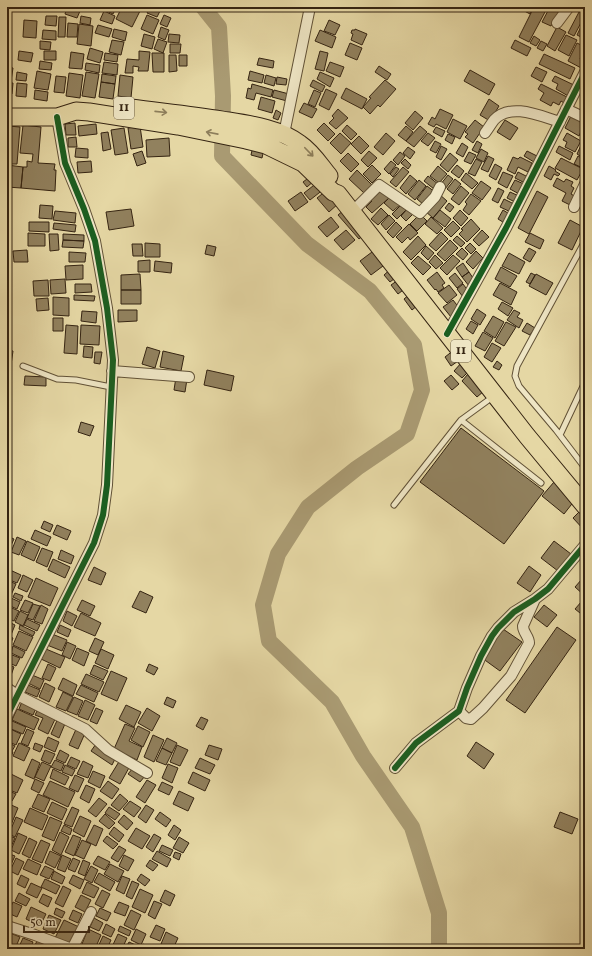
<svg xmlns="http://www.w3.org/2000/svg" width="592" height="956" font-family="Vollkorn,serif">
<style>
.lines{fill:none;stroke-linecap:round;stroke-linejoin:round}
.river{stroke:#a99a72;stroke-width:16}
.building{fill:#91815e;stroke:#352412}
.service-casing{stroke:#615136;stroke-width:7}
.minor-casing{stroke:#615136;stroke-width:12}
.trunk-casing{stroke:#352412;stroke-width:19}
.service{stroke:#eee5c4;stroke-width:5}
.minor{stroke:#eee5c4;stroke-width:10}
.trunk{stroke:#e5d7a4;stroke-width:17}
.cycleway-casing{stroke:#eee5c4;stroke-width:8}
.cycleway{stroke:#1b5e20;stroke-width:6}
.oneway{stroke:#8d7e5b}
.labels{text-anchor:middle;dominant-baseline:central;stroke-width:3;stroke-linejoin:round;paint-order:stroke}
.shield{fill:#eee5c4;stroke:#6c5e47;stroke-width:1}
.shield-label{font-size:13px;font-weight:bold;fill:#352412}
</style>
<rect width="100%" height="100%" fill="#e5d7a4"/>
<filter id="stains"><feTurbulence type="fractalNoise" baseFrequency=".005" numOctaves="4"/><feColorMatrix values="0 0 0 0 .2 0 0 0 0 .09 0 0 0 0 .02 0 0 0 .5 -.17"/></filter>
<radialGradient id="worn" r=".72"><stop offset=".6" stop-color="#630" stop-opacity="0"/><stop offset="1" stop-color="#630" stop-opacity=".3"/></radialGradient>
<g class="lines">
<path class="river" d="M203 7 219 27 223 96 222 156 307 244 370 291 414 345 422 390 407 434 357 468 308 507 278 554 263 605 269 641 332 702 363 756 412 827 439 913V949"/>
</g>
<path class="building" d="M67 7 80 11 77 18 65 14Z
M98 7H109L115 10 113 14Z
M122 7H142L132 27 116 19Z
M150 7 160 11 157 17 147 13Z
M517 7H533L530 14Z
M534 7 545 12 529 42 519 37Z
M550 7H561L551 26 542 22Z
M104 11 115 16 112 24 100 20Z
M579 12 585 15 574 36 568 33Z
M147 15 159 20 153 34 141 29Z
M164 15 171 18 167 27 160 24Z
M46 16H57L56 26 45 25Z
M81 16 91 18 90 25 80 23Z
M59 17H66L65 37H58Z
M585 18V34L583 38 577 35Z
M24 20 37 21 36 38 23 37Z
M329 20 340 25 335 35 324 31Z
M68 23 78 24 77 37H67Z
M79 24 93 26 91 46 77 44Z
M98 25 112 29 109 37 95 33Z
M161 27 169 30 165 40 158 37Z
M557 27 566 32 555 51 547 46Z
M114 29 127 32 125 41 112 37Z
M355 29 367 34 362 45 351 40 353 34 351 33 352 30H355Z
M43 30 56 31V40L42 39Z
M320 30 336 37 332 48 315 41Z
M144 34 155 37 152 49 141 46Z
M169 34 180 35 179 43 168 42Z
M566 35 577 40 569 56 558 50Z
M534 36 540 40 536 46 530 43Z
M158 39 167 42 163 53 154 49Z
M112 40 124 42 121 55 109 52Z
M515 40 531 48 527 56 511 48Z
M40 41 51 42 50 50 40 49Z
M541 41 547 44 543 51 537 48Z
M350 43 362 48 357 60 345 55Z
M577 43 585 47 583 51 585 52V59L581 57 580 59 585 61V70L568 61Z
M170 44H181L180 53H170Z
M90 48 103 52 100 63 87 59Z
M19 51 33 53 31 62 18 60Z
M44 51H56V60H44Z
M139 51 150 52 148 71H138L139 67 133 66V73H125L127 59 139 60Z
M320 51 328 53 324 71 315 69Z
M71 52 84 54 82 69 69 68Z
M105 53 118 55 117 62 104 60Z
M152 53H164V72H153Z
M544 54 575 68 570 79 539 64Z
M169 55H176L177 71 169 72Z
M179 55H187V66H179Z
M259 58 274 61 273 68 257 65Z
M40 61 52 63 51 70 39 69Z
M104 62 118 64 117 75 102 73Z
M330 62 344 67 340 77 326 71Z
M86 63 100 65 99 73 85 70Z
M379 66 391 74 387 80 375 72Z
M7 67 13 68 11 81 7 80Z
M536 67 547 72 542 82 531 76Z
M470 70 495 84 489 95 464 81Z
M37 71 51 74 48 90 34 88Z
M250 71 264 75 262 83 248 80Z
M17 72 27 74 26 81 16 80Z
M86 72 99 74 95 98 82 96Z
M320 72 334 78 330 87 317 79Z
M69 73 83 75 80 98 66 96Z
M102 74 116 76 115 84 101 82Z
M120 75 133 77 131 98 118 96Z
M266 75 276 78 274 86 264 83Z
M56 76 66 77 64 93 54 92Z
M555 76 576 86 570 97 556 89 558 84 552 81Z
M277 77 287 79 286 85 276 84Z
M313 80 325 86 322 92 310 86Z
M385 80 396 89 380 107 378 105 370 114 363 107 371 98 369 97Z
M101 82 115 84 113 99 99 97Z
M7 83H13L12 94H7Z
M17 83 27 84 26 97 16 96Z
M252 84 273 90 271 97 256 93 254 100 246 98 248 88 251 89Z
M541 84 567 97 564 103 561 101 559 105 553 102 551 106 540 100 544 93 538 89Z
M346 88 367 99 362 109 341 98Z
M326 89 337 94 329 110 319 105Z
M35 90 48 92 47 101 34 99Z
M274 90 289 94 287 101 272 97Z
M314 90 321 93 315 107 308 104Z
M261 97 275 101 272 113 258 109Z
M489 99 499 106 490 121 480 115Z
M304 103 317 109 312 118 299 112Z
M338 109 348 118 336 129 329 123 334 118 332 116Z
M440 109 453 115 446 129 436 124 434 127 428 124 432 117 435 119Z
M276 110 281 113 278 120 273 118Z
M415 111 423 118 413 130 405 123Z
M571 116 585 123 579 136 565 128Z
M453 119 467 126 460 139 447 132Z
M475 120 484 127 473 143 465 137 468 134 465 132Z
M505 120 518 128 510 140 497 132Z
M75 123 76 135H66L65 124Z
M324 123 335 134 328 141 317 130Z
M96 124 97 134 79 136 78 126Z
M23 125 41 127 38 163 55 164 54 170H56L55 191 21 188 23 167H27V161L32 162 33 154 20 153Z
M347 125 357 134 351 140 342 131Z
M8 126 20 127 17 164H7Z
M140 126 143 147 131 149 128 128Z
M406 126 413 132 406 141 398 135Z
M420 126 427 132 414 147 406 141Z
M436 127 445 131 442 137 433 132Z
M124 128 128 153 115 155 111 130Z
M108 132 111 149 103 151 101 133Z
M340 133 351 143 341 154 330 143Z
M386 133 395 141 383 155 374 147Z
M428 133 435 138 428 146 421 141Z
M567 133 581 141 575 152 565 147 567 142 563 140Z
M448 134 455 137 452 144 445 140Z
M359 136 369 146 361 154 351 144Z
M76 137 77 147H68V138Z
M169 138 170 156 147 157 146 140Z
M435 141 441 144 436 153 430 150Z
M477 141 482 144 478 153 472 150Z
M462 143 468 147 463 157 456 153Z
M582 143 585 145V159L577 154Z
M253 146 264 149 262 158 251 155Z
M441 146 447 149 441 160 436 157Z
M559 146 573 153 570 160 556 152Z
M408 147 415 152 410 159 403 153Z
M76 148 88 149V158L75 157Z
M481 149 488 153 484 162 476 158Z
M142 151 146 163 137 166 133 154Z
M369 151 377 158 368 167 361 160Z
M527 151 537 156 534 162 524 156Z
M400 152 405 156 398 165 393 160Z
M469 152 476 155 471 164 464 161Z
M348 153 359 164 351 172 340 161Z
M450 153 458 160 448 172 440 165Z
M488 156 494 159 488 172 481 169Z
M578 156 585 160V169L574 164Z
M513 157 518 159 520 157 532 163 528 172 518 167 515 174 507 170Z
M561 158 583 169 577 180 555 168Z
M405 159 411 165 408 169 401 163Z
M476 159 482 162 475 176 468 173Z
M91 161 92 172 78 173 77 162Z
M391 161 396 165 389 174 384 169Z
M495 164 502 168 496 180 489 176Z
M7 165 23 167 21 188 7 187Z
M372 165 381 174 372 183 363 174Z
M457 165 464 171 459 178 451 172Z
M438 166 447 174 439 183 430 176Z
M549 166 556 170 555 171 560 174 558 176 554 174 551 180 544 176Z
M396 167 399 169 393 177 390 174Z
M403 167 409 172 396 187 390 182Z
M357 170 372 185 364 193 349 179Z
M503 172 513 176 507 188 498 183Z
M518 172 530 178 527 184 515 178Z
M466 173 478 183 472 189 461 180Z
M410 175 417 181 406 194 400 188Z
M448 175 453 179 445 189 440 185Z
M311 176 315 180 307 187 303 182Z
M428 176 438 184 434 189 424 181Z
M557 178 564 182 566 179 573 182 571 186 574 188 571 194 576 197 572 206 562 201 566 193 553 186Z
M455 179 461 184 453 194 447 189Z
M419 180 426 186 415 200 408 194Z
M515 180 526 185 521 195 510 189Z
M481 181 491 188 482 200 472 193Z
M318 182 324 189 310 200 304 193Z
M379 186 390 197 372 213 366 207 372 201 368 197Z
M427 186 435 192 424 205 417 199Z
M461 186 469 193 459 205 451 199Z
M498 188 504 191 498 203 492 200Z
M327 190 339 203 329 212 317 198Z
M537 191 548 197 529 234 518 228Z
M301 192 308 202 295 211 288 201Z
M510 192 519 196 515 202 507 198Z
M439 194 447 201 433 218 425 211Z
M471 194 481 201 469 215 463 210 467 204 465 202Z
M392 195 401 204 393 211 384 203Z
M504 199 516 205 513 213 500 207Z
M403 203 408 208 397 219 392 214Z
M449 203 454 207 450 212 445 208Z
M40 205 53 206 52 219 39 218Z
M409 207 415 212 406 221 401 216Z
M381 208 388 215 378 225 371 219Z
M131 209 134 226 109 230 106 212Z
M345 209 366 233 359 239 338 215Z
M440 210 451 219 445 227 433 218Z
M460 210 468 218 461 226 453 218Z
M503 210 511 215 506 224 498 219Z
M55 211 76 213 75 223 53 220Z
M420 214 427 221 417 231 410 224Z
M389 215 395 221 386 230 381 224Z
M331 217 339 227 327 237 318 227Z
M431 217 443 228 437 234 425 224Z
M471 219 480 229 467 242 459 234 463 230 461 229Z
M570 220 583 227 572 250 558 243Z
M453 221 460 228 451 237 444 230Z
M29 222H49V232L29 231Z
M396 222 402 228 393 238 387 232Z
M54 223 76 225 75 232 53 229Z
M409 224 418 233 410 240 408 237 402 243 396 237Z
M346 230 355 240 343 250 334 240Z
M482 230 489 237 479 246 473 240Z
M441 232 448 239 436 251 429 245Z
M28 233 45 234V246H28Z
M530 233 544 240 540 249 525 242Z
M49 234H58L59 250 50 251Z
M63 234 84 235V241L63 240Z
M418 236 426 245 411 260 403 252Z
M457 236 465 243 461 247 453 240Z
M63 240 84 241 83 248 62 247Z
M450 240 458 248 445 261 437 254Z
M145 243 160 244V257H145Z
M470 243 476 249 471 254 465 248Z
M132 244H142L143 256H133Z
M207 245 216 247 214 256 205 254Z
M426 246 434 253 428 260 421 253Z
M462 248 468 254 463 260 456 254Z
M529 248 536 252 530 262 523 258Z
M376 249 387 263 371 275 360 261Z
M27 250 28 262H14L13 251Z
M476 251 483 258 473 269 466 262Z
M69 252 86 253 85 262H69Z
M509 253 525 262 519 274 502 266Z
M435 255 443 263 436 269 429 262Z
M453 255 460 261 447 275 440 268Z
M418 256 431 267 423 275 411 263Z
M150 260V272H138V261Z
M155 261 172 263 171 273 154 271Z
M463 263 469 272 462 277 456 268Z
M83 265V279L66 280 65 266Z
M393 267 399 275 390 282 384 275Z
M501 267 517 276 510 287 495 279Z
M437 272 445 283 442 285 444 288 438 292 436 289 435 290 427 280Z
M469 272 475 281 469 286 462 277Z
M455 273 463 283 457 288 449 278Z
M531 273 535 275 530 284 526 282Z
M140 274 141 290H121V275Z
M536 274 553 283 546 295 529 286Z
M401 278 407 287 398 294 391 285Z
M65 279 66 293 51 294 50 280Z
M48 280 49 296H34L33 281Z
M500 283 517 292 511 305 493 295Z
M75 284H91L92 292 75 293Z
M463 284 469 292 463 297 457 289Z
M449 285 457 295 447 303 438 293Z
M121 290H141V304H121Z
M410 294 418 305 412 310 404 299Z
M74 295 95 296 94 301 74 300Z
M53 297 69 298V316L53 315Z
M48 298 49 310 37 311 36 299Z
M453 300 460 309 451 317 443 307Z
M502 302 513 308 508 316 498 309Z
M477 309 486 315 480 325 471 319Z
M118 310H137V321L118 322Z
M514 310 520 313 517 317 523 320 519 328 507 320Z
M82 311 97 312 96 323 81 321Z
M493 316 504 322 495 338 484 331Z
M53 318H63V331H53Z
M471 321 478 325 473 334 466 329Z
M506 322 516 327 504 346 495 341Z
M527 323 535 328 530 335 522 331Z
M66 325 78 326 77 354 64 353Z
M81 325 100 326 99 345 80 344Z
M483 332 493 338 485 351 475 346Z
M492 343 501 348 492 362 484 357Z
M84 346 93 347 92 358 83 357Z
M147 347 160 351 155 368 142 364Z
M7 350 13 351 11 365H7Z
M454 350 461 359 451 366 445 357Z
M163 351 184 356 181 371 160 367Z
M95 352H102L100 364 94 363Z
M497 361 502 365 499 370 493 367Z
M462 362 470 370 462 378 454 371Z
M207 370 234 376 231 391 204 385Z
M468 374 484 391 477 397 462 381Z
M451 375 459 384 452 390 444 381Z
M25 376 46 377V386L24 385Z
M176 377 187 379 185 392 174 390Z
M81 422 94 426 90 436 78 432Z
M461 428 544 491 504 544 420 482Z
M554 482 575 500 564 514 542 496Z
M582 509 585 512V531L573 518Z
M44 521 53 525 50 532 41 528Z
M57 525 71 531 67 540 53 534Z
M35 530 51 537 47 546 31 539Z
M7 536 14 539 7 554Z
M17 537 26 541 19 555 11 552Z
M27 541 40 547 34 561 21 555Z
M554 541 571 554 558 571 541 558Z
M42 548 53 552 47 567 36 562Z
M61 550 74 556 71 564 58 559Z
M53 559 70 567 65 578 48 570Z
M529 566 541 575 530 592 517 583Z
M94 567 106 573 101 585 88 580Z
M10 570 21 575 17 583 7 579Z
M23 575 33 580 27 592 18 588Z
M36 578 58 588 50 606 28 597Z
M582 579 585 581V596L575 587Z
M7 580 16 584 7 604Z
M140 591 153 597 146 613 132 607Z
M15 593 23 596 21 601 13 597Z
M11 598 20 602 17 609 8 605Z
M25 600 33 603 28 613 20 610Z
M82 600 95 606 90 616 77 610Z
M582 601 585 604V617L575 609Z
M33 604 40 606 33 620 27 618Z
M41 605 48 609 42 624 34 621Z
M544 605 557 615 547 627 534 617Z
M7 606 19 611 14 621 7 618Z
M20 611 28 615 23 626 15 622Z
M67 611 77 616 72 626 63 621Z
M81 613 101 623 95 636 74 627Z
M27 619 40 625 37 631 24 625Z
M7 621 15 625 11 635 7 633Z
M20 625 35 632 33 636 19 629Z
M60 625 71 630 68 637 57 632Z
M557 627 576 640 525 713 506 700Z
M503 629 522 642 500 671 482 658Z
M19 631 33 637 26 651 13 645Z
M52 634 67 640 62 651 47 645Z
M7 636 13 638 8 650H7Z
M95 638 104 642 98 655 89 651Z
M67 642 76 646 70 659 62 655Z
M13 646 25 652 22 658 11 653Z
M77 648 89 653 84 666 72 660Z
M46 649 65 657 60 668 41 659Z
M101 649 114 655 108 669 95 663Z
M7 653 20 658 16 666 7 662Z
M7 664 14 667 9 681 7 680Z
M48 664 56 668 50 681 42 678Z
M149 664 158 668 154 675 146 671Z
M94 665 108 671 103 680 90 674Z
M111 671 127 678 117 701 101 694Z
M86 674 104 682 99 692 81 684Z
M32 675 44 680 40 689 28 683Z
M63 678 77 685 73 696 58 689Z
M45 683 55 688 49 702 39 697Z
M28 685 40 690 37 697 25 692Z
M81 685 98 693 94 702 76 694Z
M63 692 73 697 66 711 56 707Z
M74 697 83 701 77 715 67 711Z
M167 697 176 701 173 708 164 704Z
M23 699 37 706 33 715 19 709Z
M85 700 95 705 88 720 78 716Z
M126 705 141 712 134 727 119 719Z
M39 707 57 715 48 734 38 729 43 718 35 715Z
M96 708 103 711 97 724 90 721Z
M147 708 160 716 152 731 138 723Z
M17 709 39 719 34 730 12 720Z
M59 716 67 719 59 738 51 734Z
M201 717 208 720 203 730 196 726Z
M12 721 26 727 23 734 9 728Z
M125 724 135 728 129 741 142 747 137 760 114 749Z
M138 726 150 732 143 747 131 740Z
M77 727 86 731 78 749 69 745Z
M8 728 21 734 16 745 7 741Z
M27 729 34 732 28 746 21 743Z
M153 735 164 740 154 762 144 757Z
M48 737 59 742 55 752 44 747Z
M167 738 177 743 172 753 162 748Z
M7 742 15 746 12 751 7 749Z
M476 742 494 754 484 769 467 756Z
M19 743 30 748 24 761 13 756Z
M35 743 43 746 40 752 33 749Z
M96 744 116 757 112 765 91 751Z
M177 745 188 750 180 766 170 762Z
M209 745 222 749 218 760 205 755Z
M162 748 172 753 166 765 156 761Z
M7 749 13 752 10 759 7 758Z
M45 750 55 754 50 764 41 760Z
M60 750 69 755 65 763 56 759Z
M71 757 80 761 76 769 67 765Z
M200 758 215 765 210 774 195 768Z
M32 759 40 763 34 779 25 775Z
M55 760 64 764 61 771 51 767Z
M120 760 130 766 120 784 109 778Z
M83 761 93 766 88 778 77 774Z
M42 762 51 766 44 781 35 777Z
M168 764 178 768 172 783 162 778Z
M65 765 75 770 72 776 62 772Z
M133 768 145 776 140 782 128 774Z
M53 769 69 777 65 785 50 778Z
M93 771 105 776 100 788 88 782Z
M7 772 23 780 17 793 7 789Z
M193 772 210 780 205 791 188 783Z
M75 775 84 779 78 792 69 788Z
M35 779 44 783 39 793 31 789Z
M147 780 156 785 145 803 136 797Z
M50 781 75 792 68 807 43 795Z
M108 781 119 789 112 799 100 791Z
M162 782 173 787 169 795 158 790Z
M86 785 95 789 89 803 80 798Z
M7 790 16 794 12 801 7 799Z
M179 791 194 798 188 811 173 804Z
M38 794 50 799 44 812 32 807Z
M120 794 128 801 119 811 111 805Z
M99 798 107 804 96 817 88 811Z
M130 801 141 808 134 817 123 809Z
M52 802 67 809 62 820 47 813Z
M9 804 18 808 11 825 7 824V810Z
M146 805 154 810 146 823 138 817Z
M72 807 79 810 72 827 64 824Z
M109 807 120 814 115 820 105 813Z
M30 808 48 816 42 830 24 822Z
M160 812 171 820 166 827 155 819Z
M560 812 578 819 572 834 554 827Z
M105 814 115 823 109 829 99 821Z
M124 815 133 823 127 830 118 822Z
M80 816 91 821 84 837 73 831Z
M16 817 23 820 15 837 9 834Z
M50 817 62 822 54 841 42 836Z
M64 825 72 829 70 835 61 831Z
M94 825 103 829 96 846 86 841Z
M174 825 181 830 175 840 168 835Z
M114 827 124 835 119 842 109 834Z
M136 828 150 836 142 849 128 841Z
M60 832 69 837 61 855 52 850Z
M18 833 27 837 19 854 11 850Z
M154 834 161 838 153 852 146 847Z
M7 835 15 838 9 851 7 850Z
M73 835 81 838 74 856 65 852Z
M107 836 118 844 113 849 103 841Z
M179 837 189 843 183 853 173 848Z
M29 838 37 842 30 858 22 854Z
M41 840 50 844 42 863 32 859Z
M82 840 91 844 84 859 75 855Z
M162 845 173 850 170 856 159 851Z
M119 846 126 850 118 862 111 858Z
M50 851 61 856 55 868 45 863Z
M157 851 171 859 167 867 152 859Z
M175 852 181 854 179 860 173 857Z
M7 853 15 856 8 871 7 870Z
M62 855 71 859 65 872 57 869Z
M124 855 134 860 128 871 119 866Z
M98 856 110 862 105 870 93 864Z
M16 858 24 862 18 875 10 871Z
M73 858 80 861 75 872 68 869Z
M28 859 41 865 37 875 23 869Z
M83 860 90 863 85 876 78 873Z
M150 860 158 865 153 871 146 866Z
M110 864 124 871 118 882 104 874Z
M45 866 54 870 49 879 40 875Z
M91 866 98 870 92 883 84 879Z
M54 871 65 877 62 884 51 879Z
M99 873 115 882 110 891 94 882Z
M141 874 150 880 145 886 137 880Z
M21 875 29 879 25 888 17 884Z
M73 875 84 880 80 889 69 883Z
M122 876 130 879 124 894 116 890Z
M45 879 60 886 56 894 41 887Z
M132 881 139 884 132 899 126 896Z
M87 882 99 888 94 898 82 893Z
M31 883 42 888 37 898 26 893Z
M63 886 71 890 63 907 55 903Z
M140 889 153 895 145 913 132 907Z
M102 890 110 894 103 908 95 904Z
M165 890 175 895 170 906 160 901Z
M19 893 30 899 26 906 15 901Z
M43 894 52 898 48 907 39 902Z
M81 895 91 900 85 912 75 907Z
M154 901 162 904 155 919 148 915Z
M13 902 22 906 17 917 8 913Z
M119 902 129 906 125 916 114 912Z
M31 907 46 914 40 926 26 919Z
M56 908 65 912 62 918 54 914Z
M100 908 111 913 107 921 96 916Z
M73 910 82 914 78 923 69 919Z
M131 910 141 915 134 930 124 925Z
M49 915 61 920 54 934 43 929Z
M94 918 103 923 99 931 90 927Z
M64 920 79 927 70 945 55 938Z
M106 924 115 929 111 937 102 933Z
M156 925 165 929 160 941 150 937Z
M120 926 131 931 129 936 118 931Z
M88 929 101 935 95 949 82 944Z
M136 929 146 934 141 945 131 940Z
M166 932 178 938 173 949 161 944Z
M10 933 20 937 15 949H7V940Z
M118 934 127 938 122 949H111Z
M103 936 111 940 107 949H97Z
M23 938 33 942 30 949H18Z
M38 939 45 942 42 949H33Z
M129 942 140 947 139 949H125Z
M143 944 151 948V949H141Z"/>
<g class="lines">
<defs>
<path id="service" d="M585 241 517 366 515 376 519 386 556 430 585 468
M23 366 57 379 76 380 111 387
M461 420 541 483
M560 435 585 382
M394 505 461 420 494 396"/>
<path id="minor" d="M583 7 585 8
M557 23 569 7
M566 109 585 118
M485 133C488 129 491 124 494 120 511 102 540 116 560 122
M284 134 310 7
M574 207 585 184
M352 212 379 185 420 213 435 197 440 187
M447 334 506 228 585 72
M112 371 189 377
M7 688 17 695 85 729 108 750 147 773
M459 711 466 718 471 719 483 708 511 676 529 643C529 636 523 633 523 626L535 599
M7 716 94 543 103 515 107 485 113 360 107 308 95 241 84 209 65 163 57 117
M395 768 416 743 459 711 467 688 481 656 492 636 498 628 514 612 535 599 548 589 585 545
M7 926 35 935 72 949
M72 949 91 912"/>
<path id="trunk" d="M131 108C161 112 192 115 222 120 247 124 280 128 300 144 312 152 320 165 329 176
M7 117H57L76 111 89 112 178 126 246 140 266 145 303 163 333 192 338 194 527 436 585 506"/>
</defs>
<use href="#service" class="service-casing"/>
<use href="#minor" class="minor-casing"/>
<use href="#trunk" class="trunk-casing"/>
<use href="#service" class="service"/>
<use href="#minor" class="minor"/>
<use href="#trunk" class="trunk"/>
<defs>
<path id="cycleway" d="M447 334 506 228 585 72
M7 716 94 543 103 515 107 485 113 360 107 308 95 241 84 209 65 163 57 117
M395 768 416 743 459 711 467 688 481 656 492 636 498 628 514 612 535 599 548 589 585 545"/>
</defs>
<use href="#cycleway" class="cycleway-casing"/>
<use href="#cycleway" class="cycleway"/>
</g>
<defs><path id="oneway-shaft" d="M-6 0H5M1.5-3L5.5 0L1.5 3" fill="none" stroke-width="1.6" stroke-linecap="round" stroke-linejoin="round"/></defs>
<g class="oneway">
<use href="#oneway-shaft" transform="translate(161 112) rotate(6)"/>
<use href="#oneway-shaft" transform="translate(212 133) rotate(-169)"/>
<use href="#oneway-shaft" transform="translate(309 152) rotate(46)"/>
</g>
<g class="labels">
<g class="shield">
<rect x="114" y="97" width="20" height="22" rx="3"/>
<rect x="451" y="340" width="20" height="22" rx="3"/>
</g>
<g class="shield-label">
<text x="124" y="108">11</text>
<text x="461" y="351">11</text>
</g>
</g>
<rect width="592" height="956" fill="none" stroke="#e5d7a4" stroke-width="24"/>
<rect x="8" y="8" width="576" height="940" fill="none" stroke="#352412" stroke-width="2"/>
<rect x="12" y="12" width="568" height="932" fill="none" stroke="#352412"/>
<path d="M24 926v6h65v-6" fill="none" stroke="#352412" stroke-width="2"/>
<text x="30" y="926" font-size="12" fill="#352412" stroke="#eee5c4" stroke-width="3" paint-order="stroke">50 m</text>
<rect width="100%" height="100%" filter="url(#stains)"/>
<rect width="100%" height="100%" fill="url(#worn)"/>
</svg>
